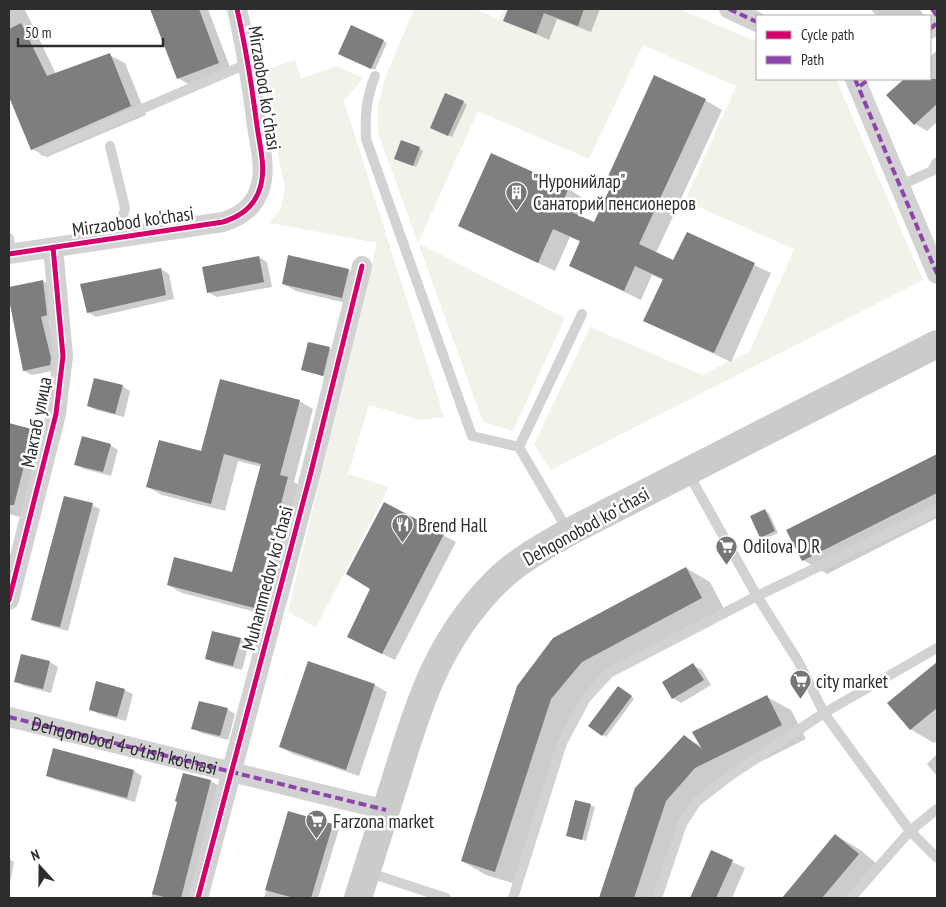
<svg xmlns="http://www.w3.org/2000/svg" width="946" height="907" font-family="'PT Sans Narrow',sans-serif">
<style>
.green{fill:#f1f3eb}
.shadow{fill:#0003}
.building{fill:#7e7e7e}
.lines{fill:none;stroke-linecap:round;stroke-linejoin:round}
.lane{stroke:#d2d2d2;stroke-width:10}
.street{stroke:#d2d2d2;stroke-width:20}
.secondary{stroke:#cbcbcb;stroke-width:28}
.quiet{stroke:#8e44ad;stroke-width:4;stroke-dasharray:8 4;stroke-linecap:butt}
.cycleway-casing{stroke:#fff;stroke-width:8}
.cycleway{stroke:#d6006c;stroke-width:5}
.labels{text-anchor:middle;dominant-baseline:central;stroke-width:5;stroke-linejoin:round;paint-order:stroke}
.street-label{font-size:19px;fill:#2d2d2d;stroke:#fff}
.poi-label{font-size:19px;fill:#2d2d2d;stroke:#fff;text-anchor:start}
</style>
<rect width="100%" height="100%" fill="#fff"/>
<path class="green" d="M414 9H475L499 19 504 9H680L757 42V79H836L923 280 551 470 534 444 590 327 702 375 750 351 794 249 685 201 736 86 643 45 589 159 478 111 418 243 565 318 513 431 483 422 378 133V104L385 78Z
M295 60 301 79 336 66 363 78 344 101 444 417 420 420 369 405 348 474 389 487 316 627 288 612 377 243 270 223 281 208 285 188 261 71Z"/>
<path class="shadow" d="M9 9H29L25 10 56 74 109 55 125 63 146 115 47 157 32 149 9 93Z
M151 9H208L231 70 190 85 178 78Z
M509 9H600L591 32 557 19 549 40 505 20Z
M870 9H919L925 16H877Z
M383 41 387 43 375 70 343 56Z
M937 50V122L927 131 915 124 888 95 906 79H930V57Z
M705 100 722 110 656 253 674 261 687 233 771 273 731 362 644 321 663 280 652 275 641 300 570 266 581 242 570 237 555 271 459 226 568 189 585 199 577 216 595 224Z
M463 102 467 105 452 137 435 130Z
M419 148 423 151 416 167 399 160Z
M259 257 267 262 272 287 217 297 209 293Z
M161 269 169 274 174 299 96 317 88 312Z
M349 270 361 277 354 305 296 291 283 284Z
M43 281 51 286 55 319 49 321 59 364 58 370 32 375 24 371 9 289Z
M329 348 337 353 331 379 302 369Z
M122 386 130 391 124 417 96 410 88 406Z
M299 401 313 409 294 482 302 487 272 616 182 593 168 585 233 573 262 467 238 461 225 511 162 495 148 487 202 453Z
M12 425 39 432 47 437 20 517 9 514V436Z
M110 445 118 450 111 476 84 469 76 464Z
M937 456V518L827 574 803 560 788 530Z
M384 504 456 542 395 660 348 637 371 588Z
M92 505 100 509 68 631 41 624 33 620Z
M765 511 769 513 778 533 765 539 761 537Z
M686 568 710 582 725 611 606 675 575 713 519 885 486 875 462 861 518 687Z
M241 639 249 644 242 670 215 663 207 659Z
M50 662 58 667 51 693 24 686 16 681Z
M309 663 375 685 387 692 359 776 293 754 281 747Z
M937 664V741L934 743 910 729 889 703Z
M693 665 702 670 711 685 681 703 673 698Z
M124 690 133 694 126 721 99 714 90 709Z
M622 690 634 699 606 737 590 726Z
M767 697 791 710 806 739 720 782 689 815 662 898H600L636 789 684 737 703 747Z
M227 709 235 714 228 740 201 733 193 728Z
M54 749 134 771 142 776 135 802 56 780 47 775Z
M937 754V776L927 764Z
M211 781 219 786 191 898H151L179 802Z
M576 801 595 807 586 841 571 837Z
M289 812 339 829 318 898H264Z
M835 835 859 849 882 868 857 898H783Z
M711 852 745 868 732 898H691Z
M9 859 14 862 9 889Z"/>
<path class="building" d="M150 9H199L219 63 177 79Z
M508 9H584L578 26 544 13 536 34 503 21Z
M21 23 47 76 110 53 131 106 31 150 9 97V29Z
M351 25 384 40 371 69 338 54Z
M654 75 706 99 639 244 673 260 687 232 755 263 714 353 643 321 663 279 635 266 624 291 569 266 580 241 553 229 538 263 458 226 491 153 569 188 560 207 594 222 611 186 605 183Z
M904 79H937V104L914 125 886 95Z
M445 93 464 101 448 136 430 128Z
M401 140 420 147 413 166 394 159Z
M288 255 349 269 342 298 282 284Z
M259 256 264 282 207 293 202 267Z
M161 268 166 295 87 313 80 284Z
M43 280 47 315 41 317 51 358 50 365 23 371 9 299V287Z
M308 342 330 347 323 376 301 370Z
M94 378 123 385 115 414 87 406Z
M220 379 300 400 280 475 288 477 261 579 265 580 258 609 167 585 174 557 232 572 261 464 224 454 211 504 146 487 159 440 201 451Z
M9 423 39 431 32 460 26 458 14 505H9Z
M82 436 111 444 103 472 74 465Z
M937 454V493L802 561 786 530Z
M64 496 93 503 60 627 31 620Z
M384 502 444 534 382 654 347 637 370 589 346 574Z
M765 509 775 531 760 538 750 516Z
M686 567 702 598 582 662 551 699 495 872 461 861 517 686 553 638Z
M212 631 241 638 233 666 205 659Z
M21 654 50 661 43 689 14 682Z
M308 661 375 684 346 770 279 747Z
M937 662V708L910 730 887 703Z
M693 663 704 680 672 699 662 682Z
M96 681 125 689 117 717 89 710Z
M618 686 632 696 602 736 588 726Z
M767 695 782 725 695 768 666 801 634 898H599L635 788 684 735 702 749 692 732Z
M199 701 228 708 220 736 191 729Z
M53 748 134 770 127 798 46 776Z
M183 773 211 780 181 898H168L152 894 177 802 175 801Z
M575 800 591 804 582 840 566 836Z
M288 811 333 824 311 898H294L265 890Z
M835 834 859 854 822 898H782Z
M711 850 733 860 716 898H690Z"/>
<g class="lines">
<path class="lane" d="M375 76C366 98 365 116 366 139L472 436 519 447 568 531
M110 146 125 208 117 239
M44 151 249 63
M901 185 932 171 937 162
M9 238 11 253
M519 447 582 314
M688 473 757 596 798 661 824 713 910 831 937 858
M367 872 446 898
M513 898 562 743 586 698 609 673 757 596 937 510
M657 898 682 824 696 802 731 775 824 713 937 648
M851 898 910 831 937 809"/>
<path class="street" d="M729 9 757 22
M930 29 937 23
M855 79 937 274
M9 254 223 222C239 217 253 208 259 191 267 171 260 147 257 126 252 87 246 48 237 9
M9 600 56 414 63 356 53 247
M9 717 386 810
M198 898 310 476 362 266"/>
<path class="secondary" d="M358 898C371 857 384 816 397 775 419 702 439 640 494 584 515 562 543 547 569 532L937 344"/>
<g class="quiet">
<path d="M729 9 757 22"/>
<path d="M932 9 937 16"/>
<path d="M930 29 937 23"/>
<path d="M855 79 937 274"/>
<path d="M860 86 869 79"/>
<path id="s1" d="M9 717 386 810"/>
</g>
<defs>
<path id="cycleway" d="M9 254 223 222C239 217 253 208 259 191 267 171 260 147 257 126 252 87 246 48 237 9
M9 600 56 414 63 356 53 247
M198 898 310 476 362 266"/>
</defs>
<use href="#cycleway" class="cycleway-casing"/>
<use href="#cycleway" class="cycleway"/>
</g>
<defs>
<symbol id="building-pin" viewBox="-11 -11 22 30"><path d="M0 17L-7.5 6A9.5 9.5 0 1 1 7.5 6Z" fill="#767676" stroke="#fff"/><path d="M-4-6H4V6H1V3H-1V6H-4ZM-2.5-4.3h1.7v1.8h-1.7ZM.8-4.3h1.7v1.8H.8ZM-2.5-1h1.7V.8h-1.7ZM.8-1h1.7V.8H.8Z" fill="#fff"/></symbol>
<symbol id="restaurant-pin" viewBox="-11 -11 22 30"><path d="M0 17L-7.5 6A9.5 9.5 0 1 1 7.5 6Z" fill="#767676" stroke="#fff"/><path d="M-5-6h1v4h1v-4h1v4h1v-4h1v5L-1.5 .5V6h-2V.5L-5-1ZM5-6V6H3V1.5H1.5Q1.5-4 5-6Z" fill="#fff"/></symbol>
<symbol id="supermarket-pin" viewBox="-11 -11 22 30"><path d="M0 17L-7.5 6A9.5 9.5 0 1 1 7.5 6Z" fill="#767676" stroke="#fff"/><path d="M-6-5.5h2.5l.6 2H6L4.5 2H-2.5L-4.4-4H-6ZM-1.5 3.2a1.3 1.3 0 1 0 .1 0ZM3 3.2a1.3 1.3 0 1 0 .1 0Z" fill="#fff"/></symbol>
</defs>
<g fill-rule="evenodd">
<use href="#building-pin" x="504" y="180" width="25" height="34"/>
<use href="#restaurant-pin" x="390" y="512" width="25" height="34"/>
<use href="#supermarket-pin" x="714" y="534" width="25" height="34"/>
<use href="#supermarket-pin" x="788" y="668" width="25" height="34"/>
<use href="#supermarket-pin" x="304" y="808" width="25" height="34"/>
</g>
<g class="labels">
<g class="street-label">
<text transform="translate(265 88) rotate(81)">Mirzaobod koʻchasi</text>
<text transform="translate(133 221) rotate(-8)">Mirzaobod ko'chasi</text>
<text transform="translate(36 422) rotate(-79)">Мактаб улица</text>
<text transform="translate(586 526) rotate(-29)">Dehqonobod koʻchasi</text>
<text transform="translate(267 578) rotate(-75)">Muhammedov koʻchasi</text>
<text stroke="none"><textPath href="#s1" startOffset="119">Dehqonobod 4-o'tish ko'chasi</textPath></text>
</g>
<g class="poi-label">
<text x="533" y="181">"Нуронийлар"<tspan x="533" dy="22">Санаторий пенсионеров</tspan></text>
<text x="418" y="525">Brend Hall</text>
<text x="743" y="546">Odilova D R</text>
<text x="816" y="681">city market</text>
<text x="333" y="821">Farzona market</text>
</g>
</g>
<rect width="946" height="907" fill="none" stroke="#2d2d2d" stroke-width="20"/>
<rect x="756" y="15" width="175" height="65" fill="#ffffff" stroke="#ababab"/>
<rect x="766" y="31" width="25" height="8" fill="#d6006c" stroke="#ababab"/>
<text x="801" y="40" font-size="15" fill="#2d2d2d">Cycle path</text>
<rect x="766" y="56" width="25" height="8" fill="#8e44ad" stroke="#ababab"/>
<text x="801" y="65" font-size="15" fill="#2d2d2d">Path</text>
<g transform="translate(40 867) rotate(339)" stroke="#ffffff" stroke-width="4" paint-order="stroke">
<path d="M0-4L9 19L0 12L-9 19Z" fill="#2d2d2d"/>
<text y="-8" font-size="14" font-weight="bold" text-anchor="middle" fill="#2d2d2d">N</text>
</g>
<path d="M18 38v8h145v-8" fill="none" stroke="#2d2d2d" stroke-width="2.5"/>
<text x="25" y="38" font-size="15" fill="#2d2d2d" stroke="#ffffff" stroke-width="4" paint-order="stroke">50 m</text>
</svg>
